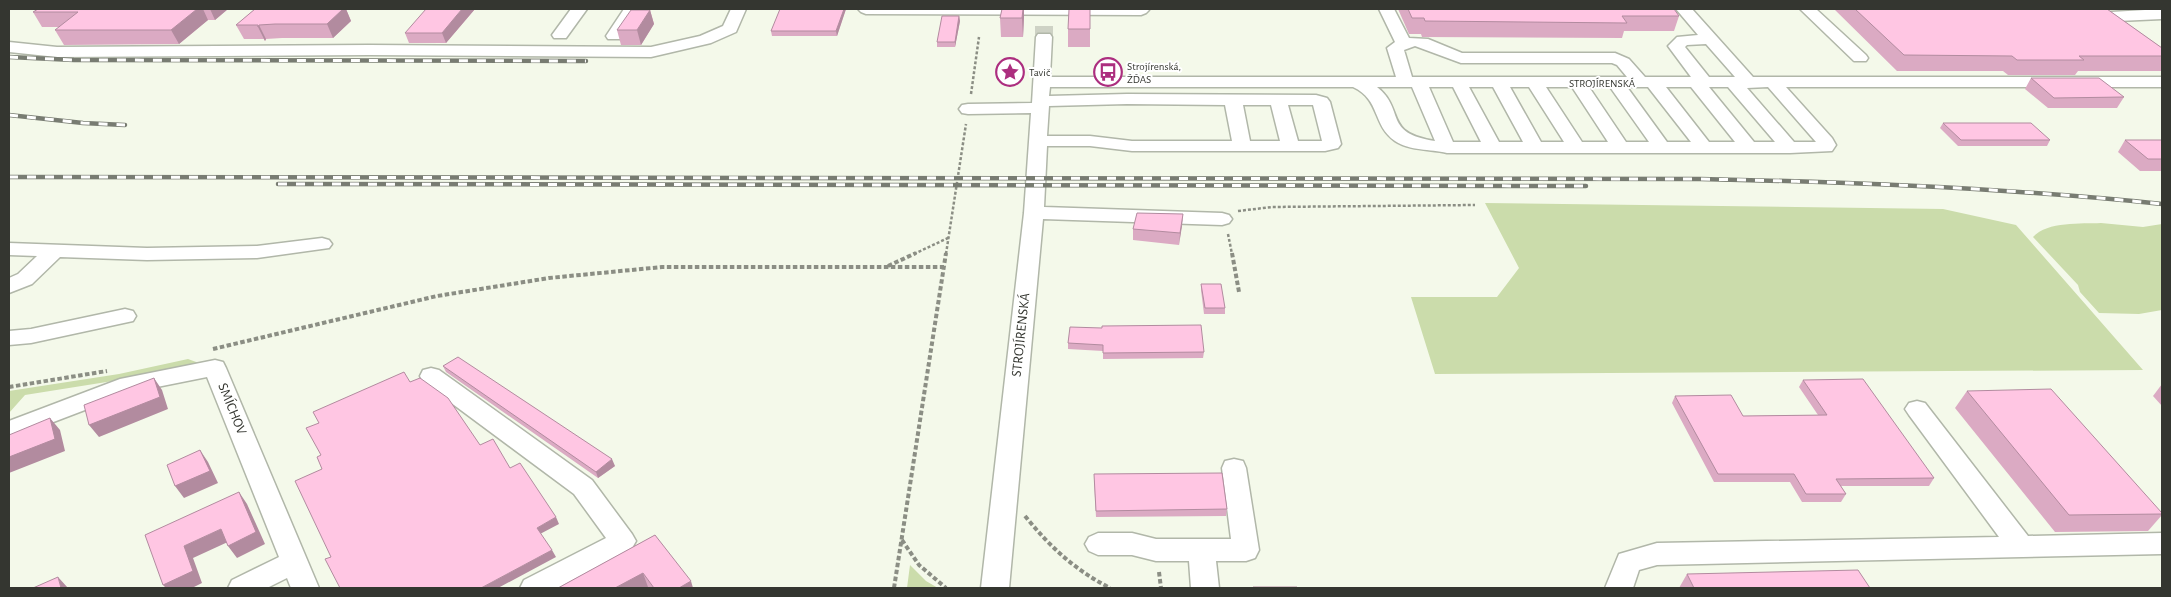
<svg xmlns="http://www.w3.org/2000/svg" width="2171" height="597" font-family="'Alegreya Sans',sans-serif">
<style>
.green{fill:#cbdcab}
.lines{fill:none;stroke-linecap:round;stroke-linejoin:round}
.minor-tunnel{stroke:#ced2c5;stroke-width:18;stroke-dasharray:18 9;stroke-linecap:butt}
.minor-casing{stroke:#b1b7a9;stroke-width:3}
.path-far1{stroke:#8b8e84;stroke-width:2.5;stroke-dasharray:3 2;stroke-linecap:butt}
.path{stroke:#8b8e84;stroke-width:4;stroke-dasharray:4.5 2.5;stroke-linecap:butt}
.minor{fill:#fff;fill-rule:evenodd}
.rail-casing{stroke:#787c72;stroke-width:4.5}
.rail{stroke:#fff;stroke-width:3;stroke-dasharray:9;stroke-linecap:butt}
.wall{fill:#dbaac3}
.shaded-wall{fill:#b28b9f}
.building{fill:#ffc6e3;stroke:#b28b9f}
.labels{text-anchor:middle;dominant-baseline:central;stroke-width:4;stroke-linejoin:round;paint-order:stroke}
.far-poi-label{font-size:11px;fill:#343630;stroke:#fff;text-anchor:start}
.far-street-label{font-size:11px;fill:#343630;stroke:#fff}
.street-label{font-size:14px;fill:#343630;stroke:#fff}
</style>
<rect width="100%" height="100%" fill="#f4f9ea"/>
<path class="green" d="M1485 203 1943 209 2016 225 2143 370 1435 374 1411 297H1497L1519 268Z
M2101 223 2143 227 2162 224V310L2139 314 2099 313 2080 292 2078 285 2033 237C2048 221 2081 224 2101 223Z
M188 359 207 366 25 395 9 413V391L119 374Z
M910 565 926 581 938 588H907Z"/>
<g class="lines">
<path class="minor-tunnel" d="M1044 26V37"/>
<defs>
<path id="minor" d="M571 9H587L566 38H554L552 35Z
M624 9H639L620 39H608L606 36Z
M731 9H746L736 32 711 43 651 57 369 55 57 57 9 52V42L57 47 369 45 651 47 700 36 723 26Z
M858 9H1148L1149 10 1146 13 1141 15 866 14 861 12Z
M1379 9H1394L1409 38 1428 39 1462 53H1615L1629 59 1645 77H1691L1668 46 1677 37 1698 35 1676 9H1692L1753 77H2162V87H1786L1832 138 1836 145 1832 151 1790 153H1447C1430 149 1410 151 1395 141 1372 125 1381 100 1353 87H1050L1049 96 1127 94 1316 95 1327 98 1330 102 1341 144 1338 148 1325 151H1132L1090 146H1047L1044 207 1222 213 1229 215 1232 219 1229 223 1222 225 1043 219 1009 588H981L1024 213 1031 113 968 114 962 113 959 109 962 105 968 104 1032 103 1036 37 1038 34H1050L1052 37 1050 77H1396L1387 48 1395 42ZM1706 44 1735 77H1709L1685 47 1687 45ZM1415 46 1461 63H1612L1617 65 1627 77H1412L1404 50ZM1377 87H1412L1435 141C1382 133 1406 110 1377 87ZM1429 87H1453L1481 142H1453ZM1469 87H1493L1523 142H1499ZM1510 87H1529L1564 142H1541ZM1546 87H1572L1608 142H1582ZM1589 87H1610L1649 142H1626ZM1627 87H1648L1691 142H1667ZM1666 87H1691L1735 142H1709ZM1709 87H1728L1775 142H1754ZM1768 87 1816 142H1794L1747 88ZM1127 104 1225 105 1232 141H1132L1090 136H1047L1049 106ZM1243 105H1271L1280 141H1250ZM1288 105H1313L1322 141H1298Z
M1800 9H1816L1866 55 1868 58 1866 61H1854Z
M2162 9V19L2118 21 2162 52V64L2156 62 2100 21 2106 14 2111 12Z
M322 238 329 240 332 244 329 248 257 258 147 260 60 257 32 284 9 293V278L18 274 37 256 9 255V243L147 248 257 246Z
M125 309 133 311 136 316 133 321 31 343 9 345V331L31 329Z
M215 360 223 362 226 368 319 588H291L287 578 267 588H228L232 580 279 557 207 377 132 392 22 434 14 437 9 435V421L120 379Z
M431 368 439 370 592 480 632 534 636 541 632 548 558 588H520L524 580 606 538 574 494 423 382 420 376 423 370Z
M1917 401 1925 403 2028 536 2162 533V554L1657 565 1639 570 1633 588H1605L1619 554 1657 543 1999 537 1909 415 1905 409 1909 403Z
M1234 459 1243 461 1246 468 1259 550 1255 558 1246 561H1216L1219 588H1191L1189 561H1156L1132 555H1098L1089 551 1085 544 1089 537 1098 533H1132L1156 539H1231L1222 468 1225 461Z"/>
</defs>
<use href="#minor" class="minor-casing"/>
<path class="path-far1" d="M971 94 979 37
M1238 211 1272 207 1475 205
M1228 234 1232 254
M914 254 948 238
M946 254 966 124"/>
<path class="path" d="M1232 253 1239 292
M888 266 916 253
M213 349 437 296 549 278 662 267H944
M9 387 107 371
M1025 516C1050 547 1075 570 1110 588
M902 540 919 565 946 588
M1159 572 1161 588
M894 588 946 253"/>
<use href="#minor" class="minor"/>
<defs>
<path id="rail" d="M9 57 74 60 586 61
M9 115 83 123 125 125
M9 177 1700 179C1854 182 2008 188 2162 204
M278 184 1586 186"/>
</defs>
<use href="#rail" class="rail-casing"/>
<use href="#rail" class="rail"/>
</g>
<path class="wall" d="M38 9H228L215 20H208L179 44 64 45 55 30 59 27H42L33 12Z
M255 9H346L351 21 333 38H282L266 39 265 41 264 39H244L236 25Z
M475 9 446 43H409L405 33Z
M846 9 837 36H772L771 31Z
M1002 9H1024V17L1023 37H1001L1000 18Z
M1090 9V47H1068V29Z
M1398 9H1674L1679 16 1674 31H1624L1622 38 1422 37 1421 34H1409Z
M1834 9H2107L2162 48V71H2078L2075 75H2008L2003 71H1897Z
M650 10 654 24 641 45H621L617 30Z
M959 16 960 21 955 47H937V42Z
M2031 78 2124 97 2117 108H2048L2025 89Z
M1943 123 2050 140 2047 146H1958L1940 128Z
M2125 140H2162V171H2140L2118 152Z
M1183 214 1179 245 1133 240V229Z
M1201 284 1225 308V314H1204L1201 290Z
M1102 328 1204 352 1203 358 1103 359V351L1068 349V343Z
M443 366 615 466 598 478 446 372Z
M1803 380 1934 478 1929 486H1841L1846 494 1841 502H1802L1790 482H1714L1672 403 1675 396 1743 416 1818 415 1799 387Z
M2162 384V406L2153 396Z
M1967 391 2162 513V515L2148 531 2055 532 1955 408Z
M1094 480 1227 509 1226 516 1096 517Z
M655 535 693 588H649L648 587 647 588H558Z
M1687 574 1870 588H1679Z"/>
<path class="shaded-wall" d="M197 9H203L208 20 179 44 171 30Z
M210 9H228L215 20Z
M343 9H346L351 21 333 38 327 24Z
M462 9H475L446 43 442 33Z
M844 9H846L837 36 836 31Z
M1023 9H1024V17L1023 37 1022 18Z
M650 10 654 24 641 45 637 30Z
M959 16 960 21 955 47V42Z
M259 25 266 39 265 41 258 27Z
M1183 214 1182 226 1179 245 1180 233Z
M154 378 162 390 168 409 99 437 89 425Z
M50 418 60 430 65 451 9 473V457Z
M200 450 208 462 218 483 184 498 175 486Z
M612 459 615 466 598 478 596 472Z
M239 492 247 504 265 544 237 558 228 546Z
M556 517 559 524 540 534 537 528Z
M221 529 230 541 193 558 202 583 192 588H166L163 585 184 546Z
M552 550 556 557 498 588H481Z
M643 573 648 587 647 588H615Z
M58 577 68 588H61Z
M691 581 693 588H679Z"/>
<path class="building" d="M38 9H197L171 30H55L78 12H33Z
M255 9H343L327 24H275L259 25 258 27V25H236Z
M426 9H462L442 33H405Z
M780 9H844L836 31H771Z
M1002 9H1023L1022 18H1000Z
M1069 9H1090V29H1068Z
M1408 9H1674L1679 16H1622L1627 23 1425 21 1424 18H1412Z
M1855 9H2107L2162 48V56H2079L2084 60H2017L2012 56 1904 55Z
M631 10H650L637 30H617Z
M942 16H959L955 42H937Z
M2031 78H2099L2124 97 2054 98Z
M1943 123H2031L2050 140H1961Z
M2125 140H2162V159H2148Z
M1137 213 1183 214 1180 233 1133 229Z
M1201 284H1221L1225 308H1205Z
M1201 325 1204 352 1103 353V345L1068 343 1070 327 1102 328V326Z
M458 357 612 459 596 472 443 366Z
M404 372 410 382 420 378 448 398 480 445 493 439 510 468 520 463 556 517 537 528 552 550 481 588H340L325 559 331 557 295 481 322 469 317 457 321 455 306 428 319 423 313 412Z
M154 378 160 397 89 425 84 405Z
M1863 379 1934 478 1836 479 1846 494H1806L1794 474H1718L1675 396 1731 395 1743 416 1827 415 1803 380Z
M2051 389 2162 513V514L2069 515 1967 391Z
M50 418 55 439 9 457V435Z
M200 450 210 471 175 486 167 465Z
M1222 473 1227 509 1096 511 1094 474Z
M239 492 256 532 228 546 221 529 184 546 193 571 163 585 145 535Z
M655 535 691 581 679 588H654L643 573 615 588H558Z
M1858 570 1870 588H1694L1687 574Z
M58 577 61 588H33Z
M1253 587H1297V588H1253Z"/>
<defs>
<symbol id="sight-ring" viewBox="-11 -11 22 22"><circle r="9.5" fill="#fff" stroke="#ac2e7f" stroke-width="1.5"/><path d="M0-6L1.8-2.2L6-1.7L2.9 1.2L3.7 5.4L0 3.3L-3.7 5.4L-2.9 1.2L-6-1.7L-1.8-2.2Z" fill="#ac2e7f"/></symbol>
<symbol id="bus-ring" viewBox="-11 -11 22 22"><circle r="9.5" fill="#fff" stroke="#ac2e7f" stroke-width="1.5"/><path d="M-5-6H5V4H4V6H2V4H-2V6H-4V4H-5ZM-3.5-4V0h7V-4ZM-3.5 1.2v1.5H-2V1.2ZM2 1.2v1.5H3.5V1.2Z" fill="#ac2e7f"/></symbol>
</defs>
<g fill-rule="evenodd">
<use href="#sight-ring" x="994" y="56" width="32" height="32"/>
<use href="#bus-ring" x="1092" y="56" width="32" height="32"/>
</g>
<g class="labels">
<g class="far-poi-label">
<text x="1127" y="66">Strojírenská,<tspan x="1127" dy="13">ŽĎAS</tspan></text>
<text x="1029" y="72">Tavič</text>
</g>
<g class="far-street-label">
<text x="1602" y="83">STROJÍRENSKÁ</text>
</g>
<g class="street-label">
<text transform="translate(1021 335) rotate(-84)">STROJÍRENSKÁ</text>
<text transform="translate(232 409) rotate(68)">SMÍCHOV</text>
</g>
</g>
<rect width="2171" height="597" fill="none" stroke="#343630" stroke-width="20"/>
</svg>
